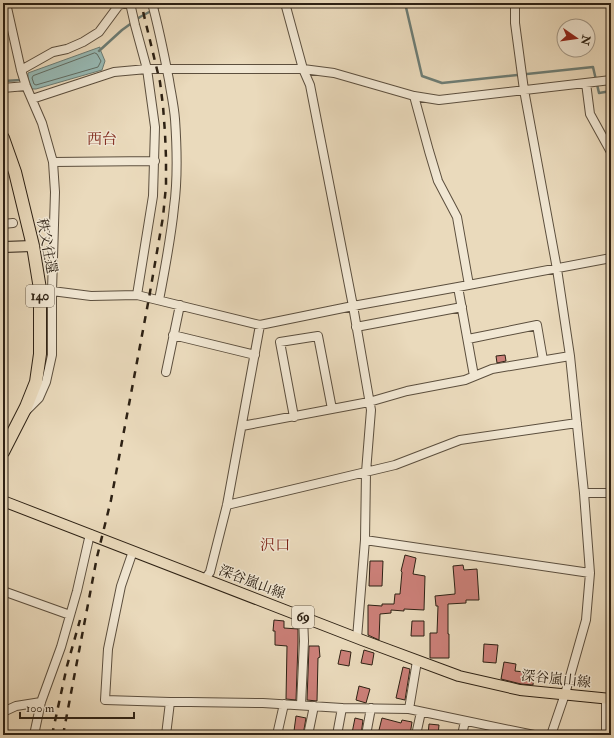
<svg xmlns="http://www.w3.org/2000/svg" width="614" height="738" font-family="'IM FELL Double Pica','Noto Serif JP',serif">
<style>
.water{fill:#98bab5;stroke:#6d7d75}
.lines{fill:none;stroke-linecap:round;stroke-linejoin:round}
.shore{stroke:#626e64;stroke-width:1}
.stream{stroke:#6d7d75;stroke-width:2.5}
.building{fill:#cc8079;stroke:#2d2114}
.minor-casing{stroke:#5c4f3e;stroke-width:10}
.major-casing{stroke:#2d2114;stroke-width:12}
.highway-casing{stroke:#2d2114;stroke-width:14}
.minor{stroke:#f1e7d3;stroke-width:8}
.major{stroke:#eadabc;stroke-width:10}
.highway{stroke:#eadabc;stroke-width:12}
.rail{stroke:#2d2114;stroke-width:2.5;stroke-dasharray:7 7;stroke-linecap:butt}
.labels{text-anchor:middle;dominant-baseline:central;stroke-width:3;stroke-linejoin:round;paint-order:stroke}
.shield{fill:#f1e7d3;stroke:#685c4d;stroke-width:1}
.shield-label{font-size:13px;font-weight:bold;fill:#2d2114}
.street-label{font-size:14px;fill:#2d2114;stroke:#f1e7d3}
.neighbourhood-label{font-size:15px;fill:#7a1f14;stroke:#f1e7d3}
</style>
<rect width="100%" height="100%" fill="#eadabc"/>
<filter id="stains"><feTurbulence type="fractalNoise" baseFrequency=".005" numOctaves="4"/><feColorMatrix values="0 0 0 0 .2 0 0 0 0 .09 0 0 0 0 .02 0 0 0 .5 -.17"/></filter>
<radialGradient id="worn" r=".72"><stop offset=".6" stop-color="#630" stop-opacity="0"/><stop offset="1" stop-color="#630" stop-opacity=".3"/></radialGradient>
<path class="water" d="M100 47V49L105 61 102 70 36 89H32L28 79V73Z"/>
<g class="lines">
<path class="shore" d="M95 53 97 54 101 61 98 67 36 85 34 84 32 78 33 76Z"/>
<path class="stream" d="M405 3 422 76 442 83 593 67 599 93 611 91
M156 9 159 7 158 3
M99 51 122 30 140 17 151 11
M3 81 22 80
M3 286V326"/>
</g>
<path class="building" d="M505 355 506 361 497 363 496 356Z
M405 555 416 558 413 574 425 576 424 610 404 609V611L391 610V613L380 614 379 640 368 635V605L382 606V604H394L395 594H400L402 572 401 571Z
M370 561H383L382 586H369Z
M463 565 464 570 477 569 479 600H466V603L448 604V634H449V658H430V633H437L438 606H436L435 596 455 594V590L453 566Z
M274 620 284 621V628L298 629V643L296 700 286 699 287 646 275 645V631H273Z
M412 621H424V636H411Z
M484 644 498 645 496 663 483 662Z
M309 646H319L320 657 318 658 317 701 307 700Z
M341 650 351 652 349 666 338 664Z
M364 650 374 653 372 665 361 663Z
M504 662 516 664 515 671 534 673 533 685 521 684 501 679Z
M403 667 410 669 405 700 396 698Z
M359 686 370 689 366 703 356 700Z
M296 716 306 718 303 735H295L296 732 294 731Z
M355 718 363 720 361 735 352 733Z
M382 718 401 723 402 720 412 722 410 735 392 732 391 735H384L378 734Z
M429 724 439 725 438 735H428Z"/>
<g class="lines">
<defs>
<path id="minor" d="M6 3 21 70 26 86 42 123 53 162 55 192 52 291V355L46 382 39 398 26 411
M130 3 135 25 147 69 155 127 153 196 137 295
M152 3C159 29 164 54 169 80 171 93 174 106 175 119 177 148 178 178 174 207 171 238 165 269 159 300
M285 3 303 69 310 85 353 306 371 410 366 472 365 540 357 638
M515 3V23L524 90 557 269 570 356 584 493 590 573 586 620 565 694 551 735
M21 70 53 52 67 49 83 42 99 32 119 5 127 3
M586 83 590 114 611 152
M3 88 26 86
M414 96 429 151 438 181 457 217 469 285
M32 99 114 72 147 69H303L334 73 414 96 439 100 611 80
M53 162 155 161
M3 224 13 223
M458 287 474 376
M52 291 91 296 137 295 260 325 353 306 458 287 611 258
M356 327 462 307
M173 335 255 355
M468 339 537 325 543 360
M166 372 180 305
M294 417 280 342 318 336 332 409
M242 426 369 402 407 391 465 380 492 369 570 356
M584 493H611
M227 505 395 465 460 440 577 423
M365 540 590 573
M133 551 121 586 108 649 105 700 170 702H190L263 703 342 708 409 709 534 735
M205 579 210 572 227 505 260 325
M3 591 70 615
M301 705 304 641 303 617
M409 709 417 661
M3 712 16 706 41 702
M34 735 41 702 61 647 77 591 90 534
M166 735 170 702
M277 735 284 704
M308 735 314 706
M337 735 342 708
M366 735 371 708
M416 735 421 712
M462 735 465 721
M606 735V698"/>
<path id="major" d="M3 247 33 246
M3 501 362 640 459 676 520 690 611 699"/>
<path id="highway" d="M3 138 15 172 33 246 40 289V354L36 382 26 407 3 452"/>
</defs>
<use href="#minor" class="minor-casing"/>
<use href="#major" class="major-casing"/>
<use href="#highway" class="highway-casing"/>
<use href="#minor" class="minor"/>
<use href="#major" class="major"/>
<use href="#highway" class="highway"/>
<path class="rail" d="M52 735 67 666 80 620
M63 735 97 557 111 500 149 298 163 217 166 186V158L165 133 163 106 160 82 141 3"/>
</g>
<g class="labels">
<g class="shield">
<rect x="26" y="285" width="28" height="22" rx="3"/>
<rect x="292" y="606" width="22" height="22" rx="3"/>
</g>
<g class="shield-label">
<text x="40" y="296">140</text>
<text x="303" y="617">69</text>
</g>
<g class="street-label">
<text transform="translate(47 246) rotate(79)">秩父往還</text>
<text transform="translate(252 582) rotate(21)">深谷嵐山線</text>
<text transform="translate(556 679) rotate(6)">深谷嵐山線</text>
</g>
<g class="neighbourhood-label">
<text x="102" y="139">西台</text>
<text x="275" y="545">沢口</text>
</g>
</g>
<rect width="614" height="738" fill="none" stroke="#eadabc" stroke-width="16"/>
<rect x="4" y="4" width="606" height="730" fill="none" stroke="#2d2114" stroke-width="2"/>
<rect x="8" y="8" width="598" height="722" fill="none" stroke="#2d2114"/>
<g transform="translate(576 38) rotate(103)"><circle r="19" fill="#f1e7d3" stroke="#a39887"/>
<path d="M0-3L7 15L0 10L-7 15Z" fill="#8f2418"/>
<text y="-6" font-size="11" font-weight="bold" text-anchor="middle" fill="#2d2114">N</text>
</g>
<path d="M20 712v6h114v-6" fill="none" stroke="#2d2114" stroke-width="2"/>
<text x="26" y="712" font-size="12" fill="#2d2114" stroke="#f1e7d3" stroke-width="3" paint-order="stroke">100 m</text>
<rect width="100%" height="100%" filter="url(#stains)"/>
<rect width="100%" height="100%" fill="url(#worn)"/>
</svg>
